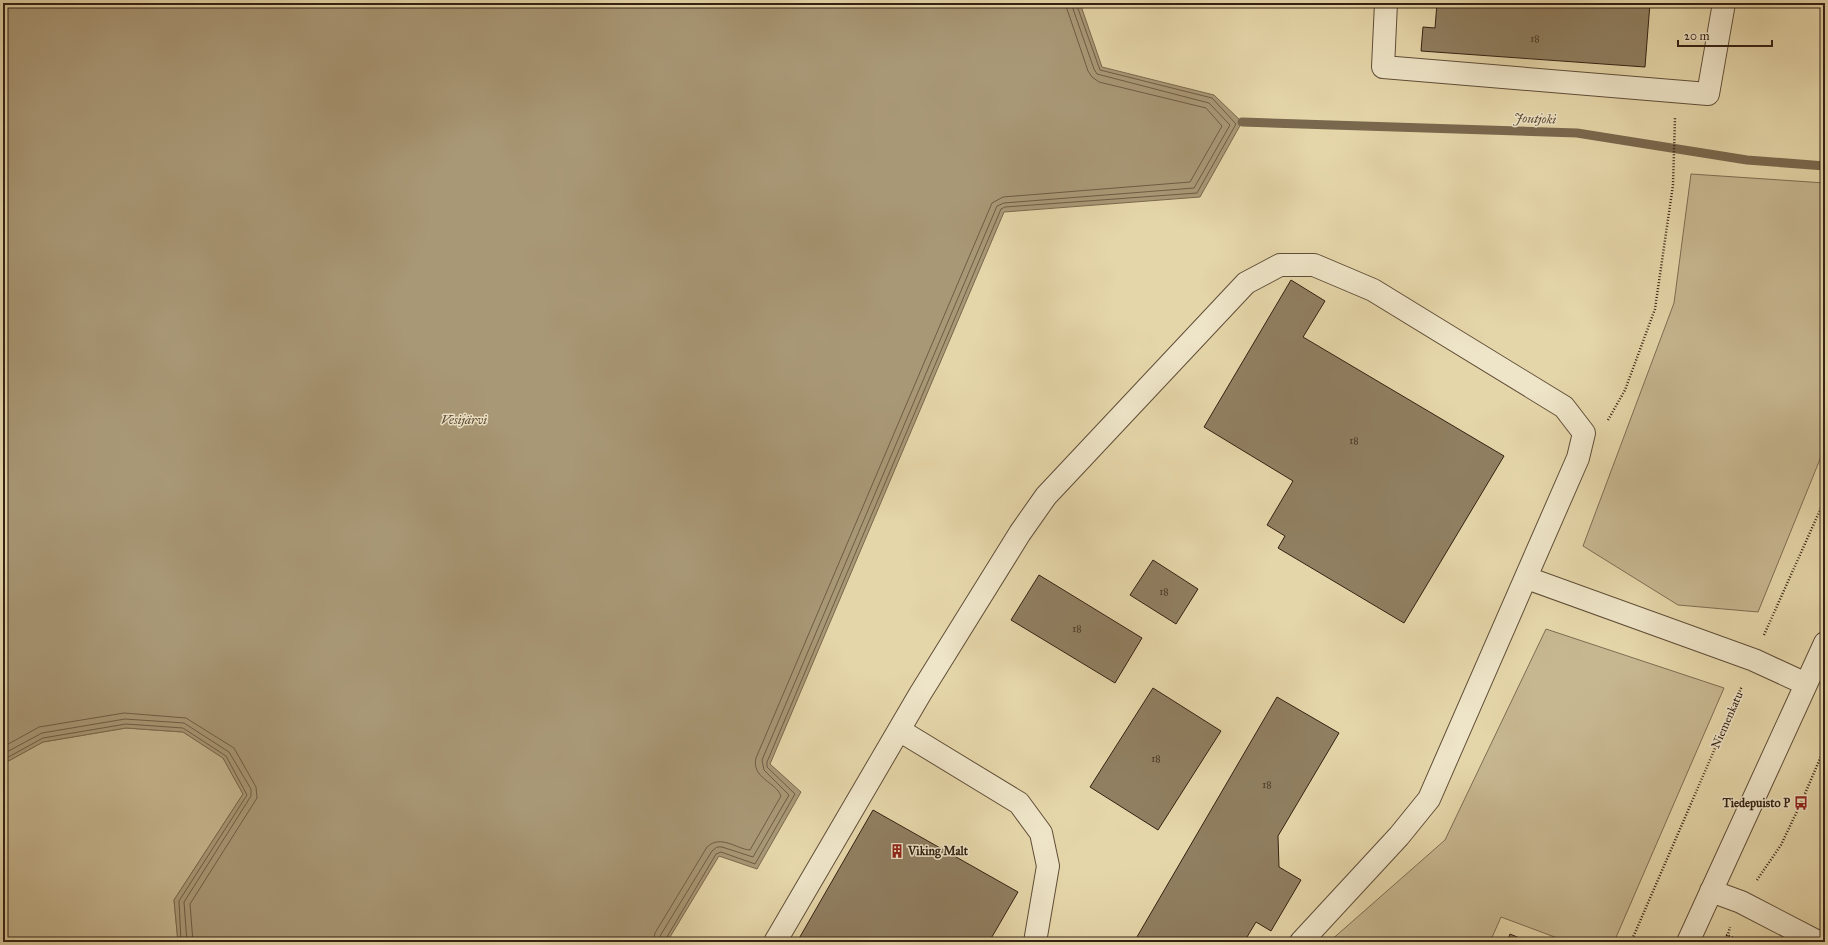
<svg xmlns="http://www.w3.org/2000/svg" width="1828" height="945" font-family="'IM FELL Great Primer',serif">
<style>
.green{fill:#c7b790;stroke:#7e6c52}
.water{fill:#a99876;stroke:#7a684e}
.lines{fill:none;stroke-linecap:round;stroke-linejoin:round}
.shore{stroke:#6e5c44;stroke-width:1}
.stream{stroke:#7a684e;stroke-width:9}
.building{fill:#907f61;stroke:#342113}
.minor-casing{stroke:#604e38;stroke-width:24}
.path{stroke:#342113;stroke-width:2.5;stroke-dasharray:1 2;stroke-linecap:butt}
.minor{stroke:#eee4c7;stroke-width:22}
.labels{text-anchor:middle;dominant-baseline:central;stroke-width:3;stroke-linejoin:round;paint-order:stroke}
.number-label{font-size:10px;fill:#4b3826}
.street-label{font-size:12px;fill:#342113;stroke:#eee4c7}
.poi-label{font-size:12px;font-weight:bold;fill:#342113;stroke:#eee4c7;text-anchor:end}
.water-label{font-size:13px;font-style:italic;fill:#5d4b36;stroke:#eee4c7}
</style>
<rect width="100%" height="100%" fill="#e5d6a9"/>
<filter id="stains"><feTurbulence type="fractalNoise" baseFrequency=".005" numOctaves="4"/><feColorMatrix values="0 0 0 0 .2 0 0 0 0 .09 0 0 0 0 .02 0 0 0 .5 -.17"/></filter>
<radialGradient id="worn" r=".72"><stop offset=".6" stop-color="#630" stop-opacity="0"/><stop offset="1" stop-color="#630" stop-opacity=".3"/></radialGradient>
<path class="green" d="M1691 174 1825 183V447L1758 612 1678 605 1583 546 1674 303Z
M1546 629 1724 688 1614 942H1568L1501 917 1490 942H1329L1445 840Z
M126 728 183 732 223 758 243 794 174 900 178 942H3V764L43 742Z"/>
<path class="water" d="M3 3H1080L1102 67 1214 95 1242 122 1200 197 1004 212 770 764 801 792 757 869 719 856 667 942H178L174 900 243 794 223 758 183 732 126 728 43 742 3 764Z"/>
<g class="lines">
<path class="shore" d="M3 747 39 727 124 713 186 718 234 748 256 787 257 798 190 904 193 942
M3 754 42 733 125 719 184 723 229 752 251 789V796L184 902 187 942
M3 760 43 738 126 724 183 728 226 756 247 795 179 901 181 942
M653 942 655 933 707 847C721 834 736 849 750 850L781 796C776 782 751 778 756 758L992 203 1003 197 1190 182 1222 126 1206 108 1099 82 1092 77 1088 71 1065 3
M659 942 660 936 712 851 717 847H722L753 857 789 795 764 770 762 760 997 206 1004 203 1194 188 1230 125 1209 103 1097 74 1094 69 1071 3
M664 942 716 854 721 852 755 864 795 794 767 767V762L1001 209 1005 207 1197 193 1236 124 1212 98 1100 70 1076 3"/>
<path class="stream" d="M1242 122 1577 133 1747 160 1825 166"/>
</g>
<path class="building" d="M1437 3H1650L1645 67 1421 51 1423 27 1435 28Z
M1291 280 1325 301 1303 337 1504 456 1404 623 1278 548 1285 536 1267 525 1293 481 1204 427Z
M1153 560 1198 589 1176 624 1130 595Z
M1039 575 1142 638 1115 683 1011 620Z
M1153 688 1221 731 1158 830 1090 787Z
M1277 697 1339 733 1278 836 1279 867 1301 880 1271 931 1256 922 1244 942H1134Z
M873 810 1018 892 989 942H797Z
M1510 934 1529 942H1507Z"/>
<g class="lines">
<defs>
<path id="minor" d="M1386 3 1383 67 1708 94 1724 3
M1527 578 1754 660 1806 684
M899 730 1019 803 1041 833 1048 866 1035 942
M1711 891 1741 902 1818 942
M775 942 920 694 1020 533 1046 496 1246 283 1280 265H1314L1373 290 1564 407 1584 433 1578 458 1429 799 1399 836 1301 942
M1688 942 1825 643"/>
</defs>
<use href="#minor" class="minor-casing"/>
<path class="path" d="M1608 420 1625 390 1655 309 1673 185 1675 118
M1764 635 1825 499
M1757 880 1781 845 1801 803 1825 747
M1726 935 1744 942
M1631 942 1742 686
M1726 942 1730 927"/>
<use href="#minor" class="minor"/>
</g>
<defs>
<symbol id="bus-bare" viewBox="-9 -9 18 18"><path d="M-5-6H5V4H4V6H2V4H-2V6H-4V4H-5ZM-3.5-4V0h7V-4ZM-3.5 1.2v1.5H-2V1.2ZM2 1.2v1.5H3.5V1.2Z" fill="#8f2418" stroke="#eee4c7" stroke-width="2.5" paint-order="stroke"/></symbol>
<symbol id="building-bare" viewBox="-9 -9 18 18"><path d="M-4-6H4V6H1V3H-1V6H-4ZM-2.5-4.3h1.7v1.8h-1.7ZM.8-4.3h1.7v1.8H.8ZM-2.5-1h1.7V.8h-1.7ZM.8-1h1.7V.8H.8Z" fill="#8f2418" stroke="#eee4c7" stroke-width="2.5" paint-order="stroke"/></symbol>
</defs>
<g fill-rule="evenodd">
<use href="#bus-bare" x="1791" y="793" width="20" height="20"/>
<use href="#building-bare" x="887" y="841" width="20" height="20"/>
</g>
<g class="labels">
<g class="number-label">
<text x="1535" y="39">18</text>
<text x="1354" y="441">18</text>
<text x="1164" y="592">18</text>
<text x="1077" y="629">18</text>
<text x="1156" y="759">18</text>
<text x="1267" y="785">18</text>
</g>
<g class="street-label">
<text transform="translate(1727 720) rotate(-66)">Niemenkatu</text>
</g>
<g class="poi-label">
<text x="1790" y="803">Tiedepuisto P</text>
<text x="908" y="851" text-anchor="start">Viking Malt</text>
</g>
<g class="water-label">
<text transform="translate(1535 119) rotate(2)">Joutjoki</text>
<text x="464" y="420">Vesijärvi</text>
</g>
</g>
<rect width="1828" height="945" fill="none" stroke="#e5d6a9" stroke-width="16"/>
<rect x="4" y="4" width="1820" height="937" fill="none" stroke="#342113" stroke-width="2"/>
<rect x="8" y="8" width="1812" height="929" fill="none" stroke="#342113"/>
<path d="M1678 40v6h94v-6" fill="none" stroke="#342113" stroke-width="2"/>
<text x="1684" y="40" font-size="12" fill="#342113" stroke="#eee4c7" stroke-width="3" paint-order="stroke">20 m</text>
<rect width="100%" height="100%" filter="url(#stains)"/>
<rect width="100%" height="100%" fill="url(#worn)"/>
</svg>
